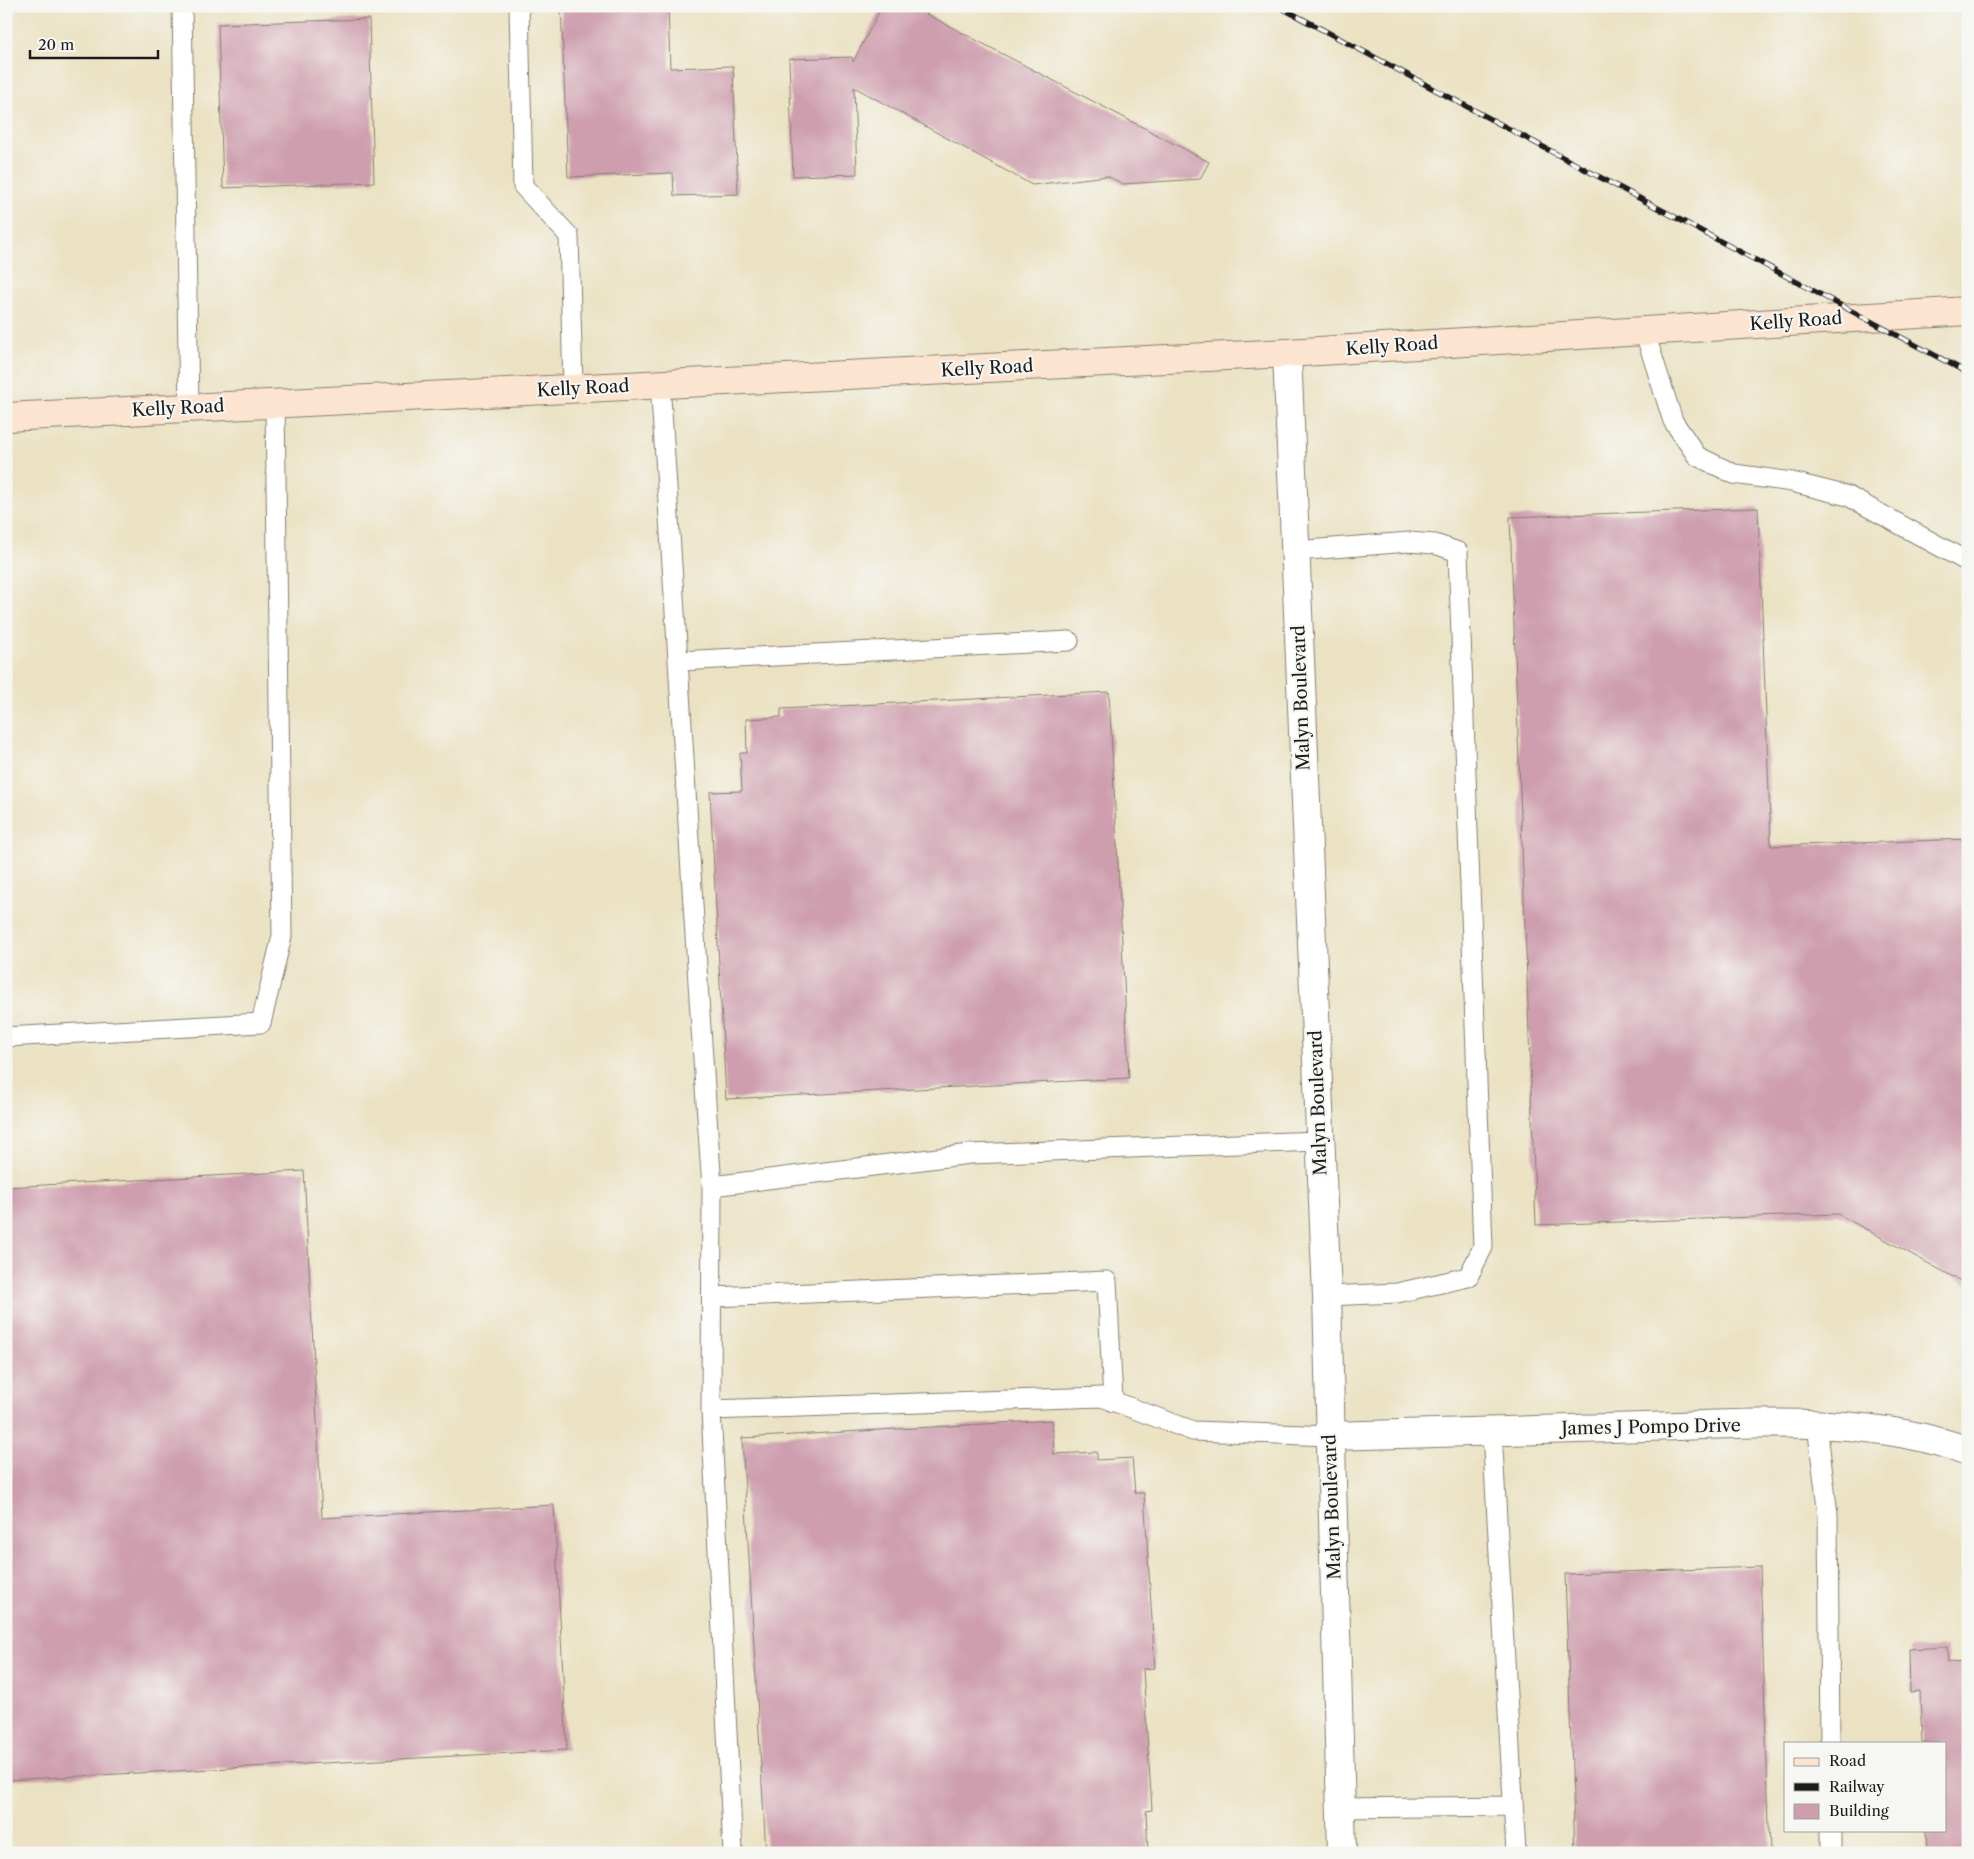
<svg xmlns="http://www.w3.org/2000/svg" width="1974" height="1859" font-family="'Libre Caslon Text',serif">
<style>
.building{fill:#ce9eae}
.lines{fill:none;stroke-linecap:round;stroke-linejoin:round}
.lane-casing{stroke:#847f70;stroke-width:21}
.street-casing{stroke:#847f70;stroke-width:30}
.secondary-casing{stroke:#847f70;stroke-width:30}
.lane{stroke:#fff;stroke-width:19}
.street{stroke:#fff;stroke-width:28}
.secondary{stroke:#fce5d0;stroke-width:28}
.rail-casing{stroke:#1c1c1c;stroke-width:5.5}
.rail{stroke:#f6f6f2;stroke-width:4;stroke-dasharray:11;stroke-linecap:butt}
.labels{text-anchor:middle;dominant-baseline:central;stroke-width:4;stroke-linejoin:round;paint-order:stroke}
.street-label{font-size:18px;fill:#1c1c1c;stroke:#f6f6f2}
</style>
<rect width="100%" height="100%" fill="#f6f6f2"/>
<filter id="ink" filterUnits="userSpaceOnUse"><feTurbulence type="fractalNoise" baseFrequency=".02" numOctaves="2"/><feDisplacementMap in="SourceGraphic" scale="10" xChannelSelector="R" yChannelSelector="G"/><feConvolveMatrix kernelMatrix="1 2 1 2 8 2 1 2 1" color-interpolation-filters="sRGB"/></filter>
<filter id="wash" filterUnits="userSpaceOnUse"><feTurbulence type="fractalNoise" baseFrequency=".0096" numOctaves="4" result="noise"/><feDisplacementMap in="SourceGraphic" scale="20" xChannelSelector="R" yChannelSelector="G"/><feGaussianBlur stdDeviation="1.12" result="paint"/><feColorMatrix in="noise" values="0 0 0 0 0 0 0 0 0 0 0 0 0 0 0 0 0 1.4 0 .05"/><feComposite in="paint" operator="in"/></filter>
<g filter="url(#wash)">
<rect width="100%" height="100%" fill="#ebe2c3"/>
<g id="blocks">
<path class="building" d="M561 6H668L670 68 733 66 738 194 674 196 673 173 568 177Z
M882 6H911L1209 162 1200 179 1123 184 1107 176 1032 185 854 87 857 174 793 176 789 59 852 57 853 62Z
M369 19 374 182 223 188 218 24Z
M1758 508 1771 846 1968 839V1285L1838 1214 1536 1225 1510 517Z
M1109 692 1129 1078 726 1099 710 792 742 791 740 753H747L746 719 781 717V709Z
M304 1171 322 1518 554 1505 567 1750 6 1780V1187Z
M1052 1420 1054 1454 1097 1452V1460L1132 1458 1135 1493H1144L1155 1668 1143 1669 1152 1810 1146 1811 1148 1853H766L742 1438Z
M1760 1567 1770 1853H1575L1565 1574Z
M1947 1647 1948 1663 1968 1662V1853H1926L1925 1830H1945V1743H1922L1920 1692 1910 1693 1909 1649Z"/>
</g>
</g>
<g filter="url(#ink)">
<use href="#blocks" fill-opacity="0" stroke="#847f70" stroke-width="1"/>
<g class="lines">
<defs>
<path id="lane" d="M182 6 189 408
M519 6 523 186 569 236 573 388
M1644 330 1673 421 1697 456 1734 474 1792 482 1848 496 1968 562
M660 384C679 651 692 919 712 1186
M1295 551 1409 542 1435 544 1458 552 1483 1247 1468 1277 1397 1293 1327 1296
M679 661 1069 641
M6 1037 261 1023 282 936 275 403
M712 1297 1107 1281 1113 1402
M711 1410 712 1186 970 1154 1320 1141
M1817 1425 1828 1515 1830 1743
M1492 1431 1516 1853
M1340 1808 1513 1806
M1831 1830V1853
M733 1853 711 1410 1102 1397 1193 1431 1330 1436"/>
<path id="street" d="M1287 353 1327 1296 1342 1853
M1330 1436C1435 1433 1540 1430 1645 1427 1750 1424 1867 1414 1968 1451"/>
<path id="secondary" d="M6 417 1287 353 1968 311"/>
</defs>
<use href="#lane" class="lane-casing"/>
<use href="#street" class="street-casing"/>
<use href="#secondary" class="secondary-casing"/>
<use href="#lane" class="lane"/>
<use href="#street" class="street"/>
<use href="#secondary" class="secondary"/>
<defs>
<path id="rail" d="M1278 6 1968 373"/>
</defs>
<use href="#rail" class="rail-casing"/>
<use href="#rail" class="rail"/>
</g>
</g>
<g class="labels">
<g class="street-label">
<text transform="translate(1796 321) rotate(-4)">Kelly Road</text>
<text transform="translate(1392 346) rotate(-4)">Kelly Road</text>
<text transform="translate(987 368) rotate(-3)">Kelly Road</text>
<text transform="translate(583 388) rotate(-3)">Kelly Road</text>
<text transform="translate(178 408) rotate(-3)">Kelly Road</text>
<text transform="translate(1301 698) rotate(-92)">Malyn Boulevard</text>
<text transform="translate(1318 1103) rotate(-92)">Malyn Boulevard</text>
<text transform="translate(1651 1427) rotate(-1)">James J Pompo Drive</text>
<text transform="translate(1332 1507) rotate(-92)">Malyn Boulevard</text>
</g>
</g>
<rect width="1974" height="1859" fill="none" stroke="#f6f6f2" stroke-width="25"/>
<rect x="1784" y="1742" width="162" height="90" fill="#f6f6f2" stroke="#9f9f9c"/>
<rect x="1794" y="1758" width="25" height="8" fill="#fce5d0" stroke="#9f9f9c"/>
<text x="1829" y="1766" font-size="15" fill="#1c1c1c">Road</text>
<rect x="1794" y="1783" width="25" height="8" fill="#1c1c1c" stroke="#9f9f9c"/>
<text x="1829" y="1792" font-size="15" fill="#1c1c1c">Railway</text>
<rect x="1794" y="1804" width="25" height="15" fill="#ce9eae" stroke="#9f9f9c"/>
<text x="1829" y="1816" font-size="15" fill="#1c1c1c">Building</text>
<path d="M30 50v8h128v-8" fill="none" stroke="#1c1c1c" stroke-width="2.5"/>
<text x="38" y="50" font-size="15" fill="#1c1c1c" stroke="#f6f6f2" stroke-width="4" paint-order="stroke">20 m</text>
</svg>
